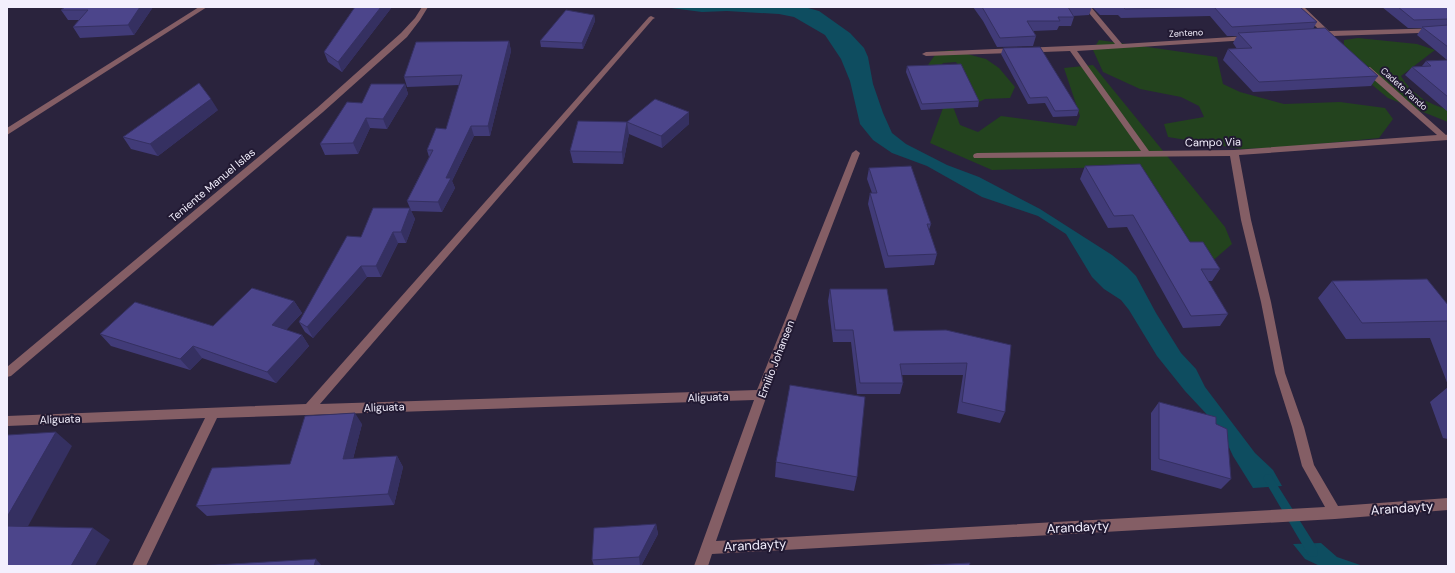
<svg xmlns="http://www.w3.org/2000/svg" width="1455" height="573" font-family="'DM Sans',sans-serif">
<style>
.green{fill:#23431e}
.water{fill:#0e4d60}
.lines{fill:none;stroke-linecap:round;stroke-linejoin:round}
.stream{fill:#0e4d60;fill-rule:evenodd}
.minor{fill:#845e65;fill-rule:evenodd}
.wall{fill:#413b78}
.shaded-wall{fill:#353061}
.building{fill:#4c458b;stroke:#353061}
.labels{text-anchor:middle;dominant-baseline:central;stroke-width:4;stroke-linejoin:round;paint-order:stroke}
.far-street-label{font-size:9px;fill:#f3effd;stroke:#211932}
.street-label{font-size:11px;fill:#f3effd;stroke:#211932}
.near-street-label{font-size:13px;fill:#f3effd;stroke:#211932}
</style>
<rect width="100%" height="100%" fill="#2a233d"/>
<path class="green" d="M1358 38 1417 44 1435 50 1401 76C1411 93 1428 105 1448 109V122L1388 98 1371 84 1344 51V40Z
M1099 40 1217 57 1223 84 1240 92 1284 104 1340 102 1385 108 1393 119 1379 138 1288 147 1242 149 1168 137 1164 124 1204 117 1199 106 1181 97 1140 89 1103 72 1093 50Z
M952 50 986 59 999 68 1015 87 1010 98 985 99 979 102 952 104 960 125 978 132 1001 116 1076 126 1080 116 1064 68 1093 65 1225 227 1232 244 1209 264 1116 167 992 170 930 143 946 100 969 84 956 62 943 63 930 81 923 72 937 52Z"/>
<path class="water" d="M664 7 808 8 819 11 850 33 864 48 868 57 873 84 883 113 892 133 906 144 947 165 979 177 1040 209 1112 255 1127 267 1136 276 1156 313 1181 353 1196 369 1205 387 1255 453 1273 470 1282 486 1253 488 1233 456 1227 443 1213 421 1185 391 1157 356 1129 310 1121 300 1104 289 1092 277 1066 234 1038 216 982 197 927 166 892 153 873 140 860 124 850 81 841 59 825 35 794 17 779 14 727 11 702 12Z
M1321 543 1337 557 1363 566H1320L1305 559 1293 544Z"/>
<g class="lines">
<path class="stream" d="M1268 474 1271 475 1317 548 1318 552 1317 556 1313 557 1309 556 1265 481 1263 478 1265 475Z"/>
<path class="minor" d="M199 7H207L7 135V128Z
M422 7H428L420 20 407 37 323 112 11 376 7 377V367L317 108 401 33 415 18Z
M1084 7H1091L1122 44 1248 36 1252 38 1248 40 1077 51 1149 151 1234 150 1437 135 1364 71V67H1370L1446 135 1448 134V140L1239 155 1251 220 1271 302 1285 373 1304 427 1314 465 1338 506 1448 498V510L1335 519 712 554 708 566H694L754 400 217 418 146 566H132L205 418 7 426V416L306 404 649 17 651 16 655 18 653 19 320 404 757 390 852 153 856 150 860 153 767 395 716 541 1325 507 1302 466 1292 427 1275 373 1261 302 1241 220 1230 156 974 158 973 156 974 154 977 153 1141 151 1070 51 926 56 922 54 926 52 1115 44Z
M1297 7H1304L1329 31 1448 28V32L1333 36 1330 38 1326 36H1315V32H1321Z"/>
</g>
<path class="wall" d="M153 7 134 35 80 38 73 27 79 20H68L61 10Z
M355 7H392L342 72 328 62 324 52Z
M973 7H1092L1089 15 1073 16 1074 17 1071 26H1059L1057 30 1033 31 1036 36 1033 46 997 47 983 21Z
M1092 7H1300L1317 22 1313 29 1378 76 1371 86 1253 92 1223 60 1228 49H1237L1233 43 1237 36H1227L1210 16 1121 18 1118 15H1100Z
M1382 7H1448V112L1405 75 1412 67 1422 66 1426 61 1447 60 1417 35 1422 28H1408Z
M594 15 595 21 583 49 541 47 540 41Z
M509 41 511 51 490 136H474L452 181 455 188 442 212 411 211 415 219 406 243H398L381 277H367L313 338 305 332 299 322 361 237 410 208 407 201 429 157 427 150 446 129 459 85 407 87 404 77Z
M1003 48 1079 110 1077 116 1053 117 1045 103 1028 104 1001 54Z
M907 66 979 101 978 107 921 110 906 72Z
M405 84 408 94 387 129 370 128 358 154 325 155 320 144 362 103Z
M218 110 158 156 131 149 123 137Z
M578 121 689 124 662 148 629 134 623 164 573 163 570 151Z
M1085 166 1190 242 1220 269 1212 281H1208L1228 314 1220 326 1183 328 1127 227 1108 228 1080 179Z
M869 168 931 224 929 230 937 254 934 265 885 268 868 204 870 193H872L867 179Z
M1332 281 1448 305V385L1430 338 1346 339 1318 298Z
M830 289 894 331 946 330 1005 412 1000 423 957 413 963 375H902L903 383 900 394H857L851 342H833L828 301Z
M294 301 302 313 286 330 302 335 309 346 276 383 202 358 190 370 111 346 100 334 213 326Z
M1448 387V439L1443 438 1430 402Z
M1159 402 1216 424 1231 479 1221 489 1151 470V413Z
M362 424 353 459 397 456 403 467 394 505 207 516 196 506 290 464Z
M776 462 857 477 854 491 775 477Z
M656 524 658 534 641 566H594L592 560Z"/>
<path class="shaded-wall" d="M140 7H153L134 35 128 25Z
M381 7H392L342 72 338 62Z
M594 15 595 21 583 49 582 43Z
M509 41 511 51 490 136 488 126Z
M405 84 408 94 387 129 383 119Z
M211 99 218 110 158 156 150 144Z
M689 112V124L662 148 661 136Z
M366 118 370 128 358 154 353 143Z
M627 122 629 134 623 164 622 152Z
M471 126 474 136 452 181 455 188 442 212 438 202 446 178Z
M410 208 415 219 406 243 401 232Z
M393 232 398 243 381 277 376 266Z
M361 266 367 277 313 338 307 327Z
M294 301 302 313 279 337 272 325Z
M302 335 309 346 276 383 267 372Z
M193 346 202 358 190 370 180 359Z
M355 413 362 424 350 470 343 459Z
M56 432 72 446 21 539 7 529V517Z
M397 456 403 467 394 505 388 494Z
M656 524 658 534 641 566H640L639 557Z
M93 528 110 540 95 566H71Z
M316 559 322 566H314Z"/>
<path class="building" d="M65 7H140L128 25 73 27 88 10H61Z
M355 7H381L338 62 324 52Z
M982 7H1068L1074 17H1058L1060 21H1027L1036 36 1000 38 985 12Z
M1123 7H1207L1125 9Z
M1214 7H1300L1317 22 1232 27Z
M1398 7H1448V19L1414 20Z
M566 10 594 15 582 43 540 41Z
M1448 25V47L1422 27Z
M1325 28 1378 76 1259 82 1228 49 1252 48 1238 33Z
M509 41 488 126H471L446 178H451L438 202 407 201 433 150H427L436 128 446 129 462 75 404 77 416 42Z
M1040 47 1079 110 1055 111 1047 97 1030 98 1003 48Z
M1448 60V97L1412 67 1431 66 1426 61Z
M961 64 979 101 922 104 907 66Z
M199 83 211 99 150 144 123 137Z
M371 84H405L383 119 366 118 353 143 320 144 347 102 362 103Z
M655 99 689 112 661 136 627 122Z
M578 121 627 122 622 152 570 151Z
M1140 164 1190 242H1203L1220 269H1201L1228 314 1191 316 1133 215 1114 216 1085 166Z
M911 166 931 224H927L937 254 888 256 870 193H877L869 168Z
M373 208H410L401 232H393L376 266H361L307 327 299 322 347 236 361 237Z
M1427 279 1448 305V322L1447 321 1362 323 1332 281Z
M252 288 294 301 272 325 302 335 267 372 193 346 180 359 100 334 135 302 213 326Z
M830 289H887L894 331 946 330 1011 345 1005 412 962 402 967 363 900 364 903 383H860L853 330H835Z
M790 385 865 397 857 477 776 462Z
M1159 402 1216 417V424L1227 429 1231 479 1159 459Z
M355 413 343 459 397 456 388 494 196 506 212 468 290 464 305 416Z
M56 432 7 517V436L8 435Z
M656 524 639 557 592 560 594 528Z
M7 526 93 528 71 566H7Z
M316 559 314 566H199Z
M970 563 969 566H911Z"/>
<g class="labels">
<g class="far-street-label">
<text transform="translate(1186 33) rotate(-3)">Zenteno</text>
<text transform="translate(1404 89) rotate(42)">Cadete Pando</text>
</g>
<g class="street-label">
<text transform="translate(1213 142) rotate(-1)">Campo Via</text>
<text transform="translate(212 185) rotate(-40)">Teniente Manuel Islas</text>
<text transform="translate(776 359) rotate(-69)">Emilio Johansen</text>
<text transform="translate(708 397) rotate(-2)">Aliguata</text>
<text transform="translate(384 407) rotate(-2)">Aliguata</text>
<text transform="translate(60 419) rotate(-2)">Aliguata</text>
</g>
<g class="near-street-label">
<text transform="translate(1402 508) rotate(-4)">Arandayty</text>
<text transform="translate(1078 527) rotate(-3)">Arandayty</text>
<text transform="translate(755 545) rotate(-3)">Arandayty</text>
</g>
</g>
<rect width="1455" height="573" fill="none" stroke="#f3effd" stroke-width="16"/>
</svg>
